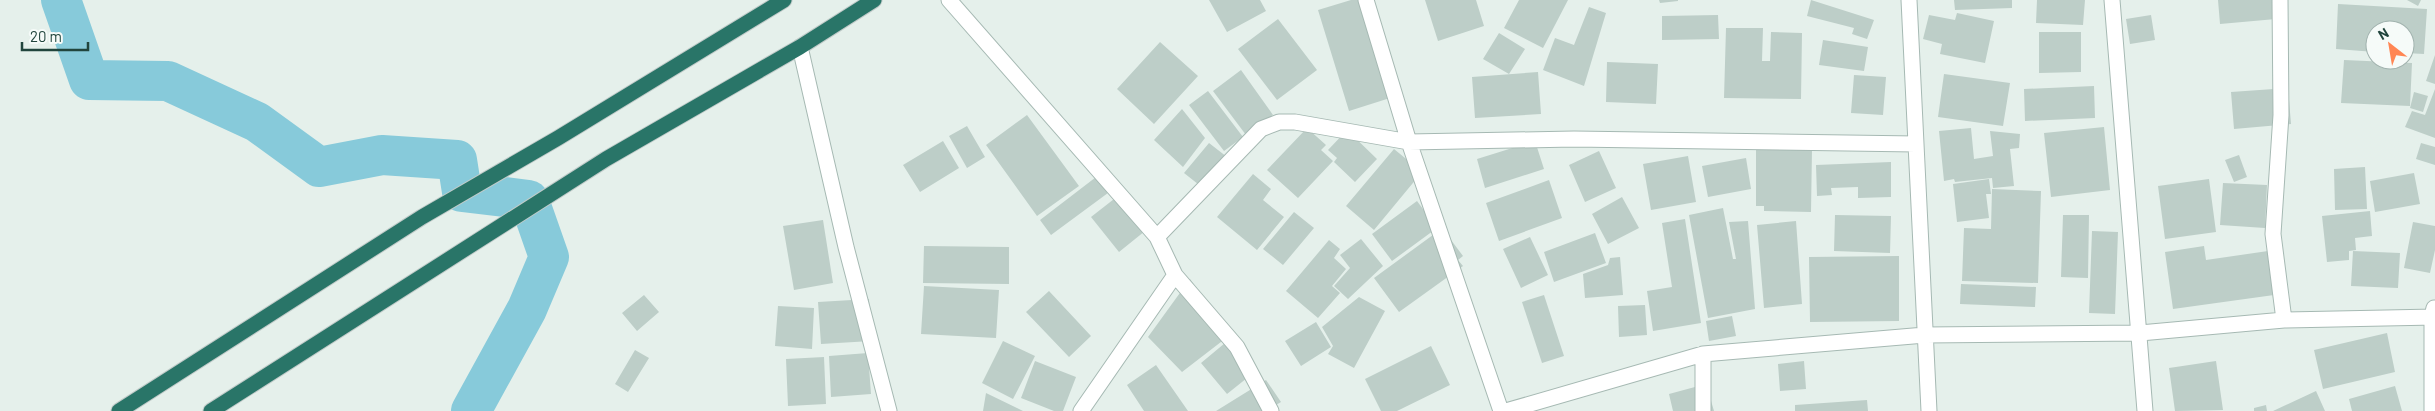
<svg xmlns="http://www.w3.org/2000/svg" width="2435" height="411" font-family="Barlow,sans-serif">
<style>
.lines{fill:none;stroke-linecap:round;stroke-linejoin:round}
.river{stroke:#87cada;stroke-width:40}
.building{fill:#bdcec8}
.street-casing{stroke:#a6b9b3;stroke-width:17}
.highway-casing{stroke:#c1cbc9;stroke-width:17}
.street{stroke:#fff;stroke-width:15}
.highway{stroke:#297568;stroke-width:15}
</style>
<rect width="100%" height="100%" fill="#e5f0eb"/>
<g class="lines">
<path class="river" d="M61 0 89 80 168 81 257 122 319 167 382 155 457 160 462 192 529 200 549 257 527 309 471 411"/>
</g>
<path class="building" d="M1209 0H1260L1266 11 1227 32Z
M1351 0H1359L1390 98 1349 111 1318 10Z
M1425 0H1476L1484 26 1438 41Z
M1519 0H1568L1543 48 1504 28Z
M1659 0H1678V1L1660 3Z
M1811 0 1874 20 1867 39 1852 34 1854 28 1807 16Z
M1954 0H2012V8L1955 10Z
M2037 0H2085L2083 25 2036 23Z
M2218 0H2286L2287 18 2220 24Z
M2407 0H2421L2418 6Z
M2338 4 2427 9 2424 54 2405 53V30H2375V52L2336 49Z
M1589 7 1606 13 1584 86 1543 70 1555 38 1574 45Z
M1957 13 1994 21 1985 63 1940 54 1942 44 1923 39 1929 15 1955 20Z
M1718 15 1719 39 1662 40V16Z
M2151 15 2155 40 2130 44 2126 19Z
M1278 19 1317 70 1277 100 1238 49Z
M1726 28H1763L1762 61H1770L1771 32 1802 33 1801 99 1724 98Z
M2039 32H2081V72L2039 73Z
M1499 33 1525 49 1509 74 1483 59Z
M1823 40 1868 47 1864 71 1819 65Z
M1160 42 1198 76 1154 124 1117 89Z
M2435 55V84L2426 81Z
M2344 60 2412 63 2410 106 2341 103Z
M1607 62 1658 64 1656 104 1606 102Z
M1241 70 1273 115 1246 135 1213 91Z
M1538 72 1541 114 1475 118 1472 77Z
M1944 74 2010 83 2003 126 1938 117Z
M1854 75 1886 77 1883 115 1851 113Z
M2094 86 2095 118 2025 121 2024 89Z
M2288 88 2291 124 2234 129 2231 92Z
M2435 89V138L2405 127 2412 111 2425 115Z
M1208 91 1243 137 1224 151 1189 105Z
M2414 92 2428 96 2423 112 2410 108Z
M1182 109 1205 138 1183 167 1154 140Z
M1027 115 1079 186 1037 216 986 145Z
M967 126 985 157 967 168 949 136Z
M2104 127 2110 190 2051 197 2044 133Z
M1307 128 1326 145 1321 150 1333 161 1298 198 1267 170Z
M1971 128 1974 159 1993 156 1990 131 2020 134 2019 148 2010 149 2014 186 1993 188 1992 178 1955 182 1954 179 1944 181 1939 131Z
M1347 130 1377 159 1355 182 1334 162 1337 158 1328 150Z
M943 141 959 168 920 192 903 165Z
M1535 141 1544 169 1485 188 1477 159Z
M1209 143 1227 157 1203 188 1184 173Z
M2421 143 2435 147V165L2416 159Z
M1394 149 1422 172 1374 230 1346 206Z
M1756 149H1812L1811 212 1764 211V206H1756Z
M1599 151 1616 188 1585 202 1569 165Z
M2239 155 2247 177 2234 182 2225 160Z
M1688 156 1696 202 1651 210 1643 164Z
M1746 158 1751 189 1708 197 1702 166Z
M1891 162V197L1858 198V187L1831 188 1832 195 1817 196 1816 165Z
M2365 167 2367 209 2335 210 2334 169Z
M2414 173 2420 204 2375 212 2370 181Z
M1100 174 1112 190 1051 235 1040 220Z
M1253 174 1271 189 1263 200 1284 217 1257 250 1217 217Z
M1989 179 1991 194H1986L1989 218 1957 222 1953 184Z
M2209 179 2216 232 2165 239 2158 186Z
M1549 180 1562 218 1499 241 1486 203Z
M2223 183 2267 185 2265 228 2220 225Z
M1992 189 2041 191 2038 283 1962 281 1964 228 1991 229Z
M1123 192 1150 227 1119 252 1091 217Z
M1622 197 1639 228 1608 244 1592 214Z
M1417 201 1437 228 1392 261 1372 234Z
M1723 208 1733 259H1736L1729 222 1748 221 1755 309 1708 318 1689 215Z
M2370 211 2372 236 2355 238 2356 250 2349 251V260L2327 262 2322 216Z
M1294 212 1314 228 1283 265 1263 249Z
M1835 215 1891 216 1890 253 1834 251Z
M2063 215H2089L2088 278 2061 277Z
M1685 219 1701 323 1653 331 1647 291 1672 287 1662 223Z
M823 220 833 283 794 290 783 226Z
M1796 221 1802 304 1764 308 1757 225Z
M2413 222 2435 226V250L2430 273 2404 268Z
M2092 231 2118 232 2115 314 2089 313Z
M1437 232H1445L1463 256 1458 260 1463 266 1399 312 1374 278Z
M1595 233 1606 263 1554 282 1544 252Z
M1530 237 1548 275 1521 288 1503 249Z
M1361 239 1383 266 1348 299 1334 286 1350 268 1340 255Z
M1329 240 1340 249 1334 258 1346 269 1332 286 1340 293 1318 318 1286 291Z
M924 246 1009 247V284L923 283Z
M2204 246 2206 260 2268 251 2274 295 2173 309 2165 252Z
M2353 251 2400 253 2398 288 2351 286Z
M1899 256V321L1810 322 1809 257Z
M1620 257 1623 295 1585 298 1583 274 1608 265 1610 258Z
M1190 279 1230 335 1182 372 1148 337Z
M1961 284 2036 287 2035 307 1960 304Z
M924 286 999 290 996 338 921 334Z
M1049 291 1091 336 1069 357 1026 312Z
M644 295 659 312 637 331 622 313Z
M1544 295 1564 356 1542 363 1522 302Z
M1359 297 1385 311 1354 368 1328 354 1333 346 1322 327Z
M869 299 871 341 821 344 818 302Z
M1645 305 1647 335 1619 337 1618 306Z
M778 306 814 308 812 349 775 346Z
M1732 316 1736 336 1709 341 1706 321Z
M1316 322 1331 347 1301 366 1285 341Z
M2387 333 2395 372 2323 389 2314 350Z
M1003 341 1035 356 1013 399 982 383Z
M1225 343 1252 374 1227 394 1201 363Z
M1431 346 1450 385 1397 411H1381L1365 379Z
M635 350 649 358 628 392 615 384Z
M868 353 871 394 831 397 829 356Z
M824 357 826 404 788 406 786 359Z
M1035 361 1076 377 1063 411H1054L1021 398Z
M1804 361 1806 389 1780 391 1778 364Z
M2216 361 2223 410 2175 411 2169 368Z
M1156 365 1188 411H1144L1127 385Z
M1266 380 1281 402 1266 411H1216Z
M1706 384 1714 411H1673L1669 394Z
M2395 386 2402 411H2352L2349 399Z
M2316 391 2325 411H2273Z
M986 393 1023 411H983Z
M1867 400 1868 411H1795V405Z
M2266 405 2267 411H2254V408Z"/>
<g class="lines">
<defs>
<path id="street" d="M949 0 1157 237 1175 275 1237 347 1271 411
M1366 0 1409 142 1501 411
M1909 0 1929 411
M2112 0 2145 411
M2280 0 2281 115 2273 234 2284 320
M800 47 846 247 889 411
M1157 237 1261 129 1279 122H1295L1409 142 1574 139 1916 144
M1703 354V411
M1081 411 1175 275
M1506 411 1703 354 1925 335 2140 333 2284 320 2435 317
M2432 411V316L2434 308"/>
<path id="highway" d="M119 411 422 217 558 138 784 0
M211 411 606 159 800 47 874 0"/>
</defs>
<use href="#street" class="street-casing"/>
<use href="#highway" class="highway-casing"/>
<use href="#street" class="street"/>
<use href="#highway" class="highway"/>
</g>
<g transform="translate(2390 45) rotate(329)"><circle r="24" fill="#f6fbf9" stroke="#a1b2ae"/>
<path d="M0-4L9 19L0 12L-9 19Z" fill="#ff8654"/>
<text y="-8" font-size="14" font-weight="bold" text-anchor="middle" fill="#21453d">N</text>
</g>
<path d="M22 42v8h66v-8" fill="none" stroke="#21453d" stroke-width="2.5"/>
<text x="30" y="42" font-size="15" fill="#21453d" stroke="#f6fbf9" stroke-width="4" paint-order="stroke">20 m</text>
</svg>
